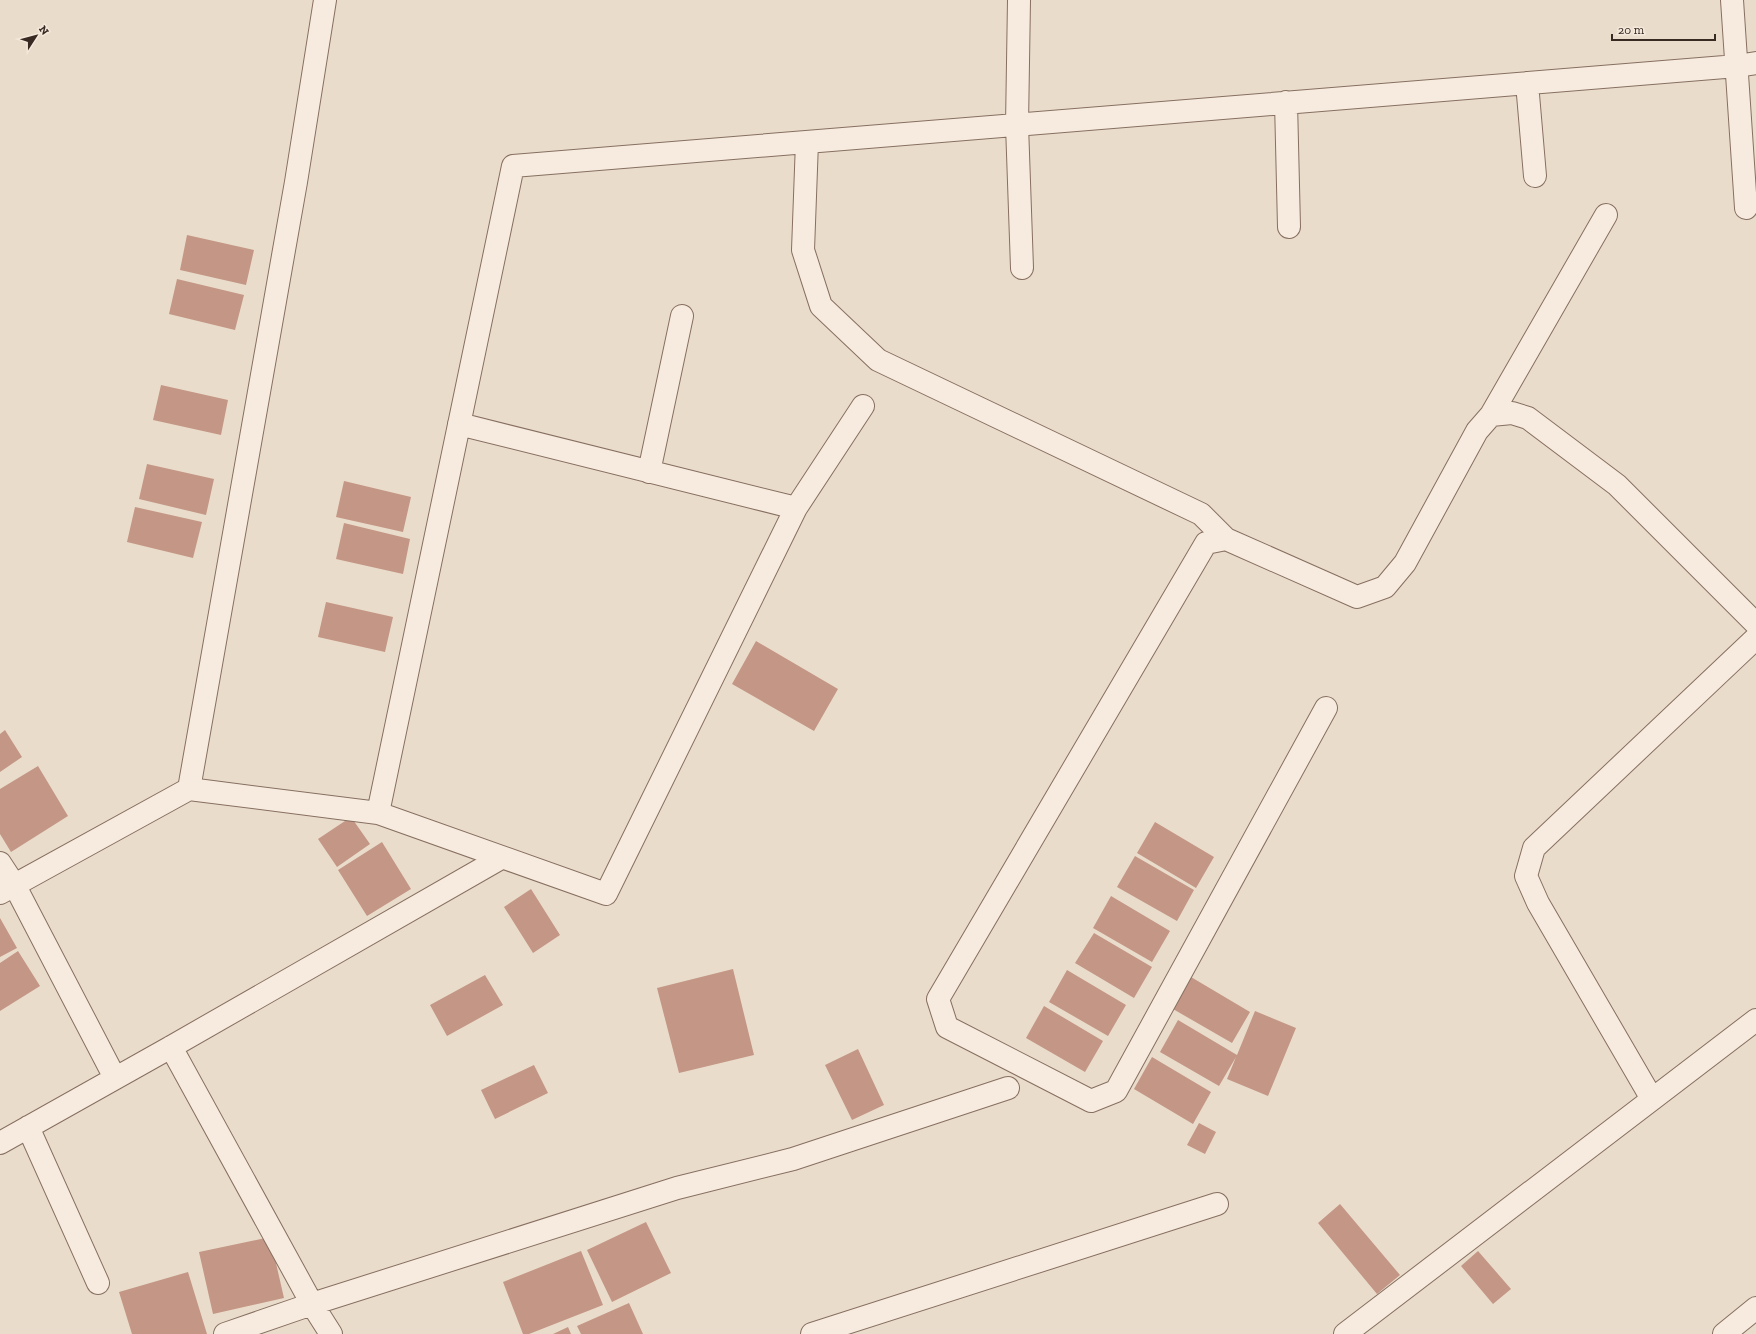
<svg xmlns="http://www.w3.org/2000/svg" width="1756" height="1334" font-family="'Zilla Slab',serif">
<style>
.building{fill:#c49685}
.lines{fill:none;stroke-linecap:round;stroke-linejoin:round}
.minor-casing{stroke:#866f61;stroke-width:24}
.minor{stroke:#f6ebde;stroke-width:22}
</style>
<rect width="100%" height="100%" fill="#eadccb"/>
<path class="building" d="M187 235 254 250 246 285 180 270Z
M177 279 244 295 235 330 169 314Z
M161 385 228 400 221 435 153 420Z
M147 464 214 479 206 515 139 499Z
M344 481 411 497 403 532 336 517Z
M135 507 202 522 193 558 127 542Z
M344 523 410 539 403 574 336 559Z
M326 602 393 617 385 652 318 637Z
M756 641 838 689 814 731 732 684Z
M5 730 22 757 0 772V734Z
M38 766 68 816 11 852 0 834V789Z
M351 817 370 844 337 867 318 839Z
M1155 822 1214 857 1196 888 1137 853Z
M382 842 411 889 367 916 338 870Z
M1135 856 1194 890 1177 921 1117 887Z
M531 889 560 935 533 953 504 907Z
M1111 896 1170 931 1152 962 1093 928Z
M0 918 17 948 0 957Z
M1094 933 1152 967 1134 998 1075 963Z
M18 951 40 986 0 1011V963Z
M733 969 754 1055 679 1073 657 988Z
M1067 970 1126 1005 1108 1036 1049 1002Z
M485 975 503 1005 447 1036 430 1005Z
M1191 977 1250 1012 1232 1043 1173 1009Z
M1044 1006 1103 1041 1085 1072 1026 1038Z
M1255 1011 1296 1028 1268 1096 1227 1079 1236 1057 1219 1086 1160 1052 1178 1020 1237 1055Z
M858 1049 884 1105 852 1120 825 1065Z
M1152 1057 1211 1092 1193 1124 1134 1089Z
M534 1065 548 1093 495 1119 481 1090Z
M1199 1123 1216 1132 1205 1154 1187 1145Z
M1340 1204 1400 1275 1377 1294 1318 1223Z
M646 1222 671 1273 612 1302 587 1250Z
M270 1237 284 1298 213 1314 199 1252Z
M581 1251 603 1305 529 1334H523L503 1282Z
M1478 1251 1511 1289 1493 1304 1461 1266Z
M188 1272 207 1334H132L119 1292Z
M629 1303 643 1334H581L577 1326Z
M568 1327 571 1334H553Z"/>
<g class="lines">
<defs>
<path id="minor" d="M1019 0 1017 125 1022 268
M1732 0 1746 208
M1527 83 1535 176
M1286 102 1289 227
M807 142 803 250 821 306 878 360 1201 514 1226 539
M1491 415 1606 215
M459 424 796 508
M649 472 682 316
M1326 708 1116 1091 1091 1101 947 1027 938 999 1206 543 1226 539 1357 597 1385 587 1405 563 1477 431 1491 415 1512 413 1528 418 1617 485 1756 624
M189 789 296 182 325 0
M378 813 513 166 1737 66 1756 63
M0 863 15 886 115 1078
M0 893 189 789 378 813 606 894 796 508 863 406
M171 1047 312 1304 331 1334
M1652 1099 1538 903 1526 876 1534 848 1756 638
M28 1127 98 1283
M0 1143 171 1047 501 858
M225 1334 312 1304 677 1188 793 1159 1008 1088
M812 1334 1217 1204
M1345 1334 1756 1020
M1724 1334 1756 1308"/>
</defs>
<use href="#minor" class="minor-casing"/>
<use href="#minor" class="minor"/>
</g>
<g transform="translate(36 36) rotate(54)" stroke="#f3e8da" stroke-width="3" paint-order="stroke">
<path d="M0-3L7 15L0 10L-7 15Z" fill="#382a23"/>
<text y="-6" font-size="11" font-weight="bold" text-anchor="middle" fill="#382a23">N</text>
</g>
<path d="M1612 34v6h103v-6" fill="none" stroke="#382a23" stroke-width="2"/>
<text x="1618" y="34" font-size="12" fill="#382a23" stroke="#f3e8da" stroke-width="3" paint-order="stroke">20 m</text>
</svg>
